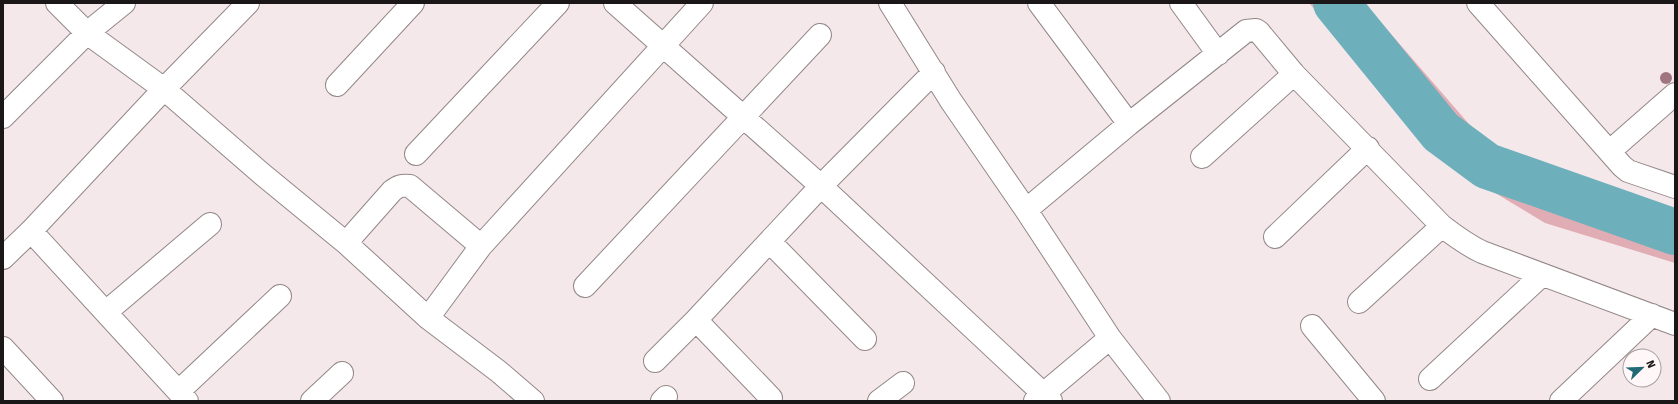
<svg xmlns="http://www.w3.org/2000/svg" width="1678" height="404" font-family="'Fira Sans',sans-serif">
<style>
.green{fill:#e1adb4}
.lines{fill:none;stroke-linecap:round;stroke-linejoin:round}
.river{stroke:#6db0bc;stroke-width:46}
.minor-casing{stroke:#928788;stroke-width:24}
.minor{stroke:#fff;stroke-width:22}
.tree{fill:#a17580}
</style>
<rect width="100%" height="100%" fill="#f5e8ea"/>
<path class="green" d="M1309 3H1364L1495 154 1675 217V263L1545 223 1452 167Z"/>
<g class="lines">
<path class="river" d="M1336 3 1441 132 1487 166 1675 232"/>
<defs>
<path id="minor" d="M57 3 87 33 164 89 262 174 346 243 428 318 498 371 533 401
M615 3 821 186 1051 401
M890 3 951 101 1026 210 1110 338 1159 401
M1039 3 1129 124
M1181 3 1218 54
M1478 3 1622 166 1628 171 1675 187
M337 85 413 3
M3 117 87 33 124 3
M1610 151 1675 94
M416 154 558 3
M1202 157 1294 74
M1026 210 1129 124 1246 31 1256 30 1259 32 1294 74 1442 226C1455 236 1467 245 1482 252L1675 324
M31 231 187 401
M1275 237 1368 148
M770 242 865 339
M346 243 392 191C398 186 402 185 410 186L481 246
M3 258 31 231 164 89 248 3
M585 286 820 35
M1359 302 1442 226
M106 312 210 224
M428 318 481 246 702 3
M696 320 771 398
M1312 326 1374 401
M3 348 52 401
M655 361 696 320 821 186 934 72
M1430 379 1542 275
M179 391 280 296
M312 401 342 373
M662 401 666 397
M879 401 903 383
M1035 401 1110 338
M1561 401 1652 315"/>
</defs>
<use href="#minor" class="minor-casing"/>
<use href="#minor" class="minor"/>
</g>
<circle class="tree" cx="1666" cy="78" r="6"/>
<rect width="1678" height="404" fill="none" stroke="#1b1718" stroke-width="8"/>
<g transform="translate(1642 368) rotate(67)"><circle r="19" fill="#fff7f8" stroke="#a49d9e"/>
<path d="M0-3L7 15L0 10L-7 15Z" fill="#206975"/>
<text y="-6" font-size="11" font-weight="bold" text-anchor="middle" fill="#1b1718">N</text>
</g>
</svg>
